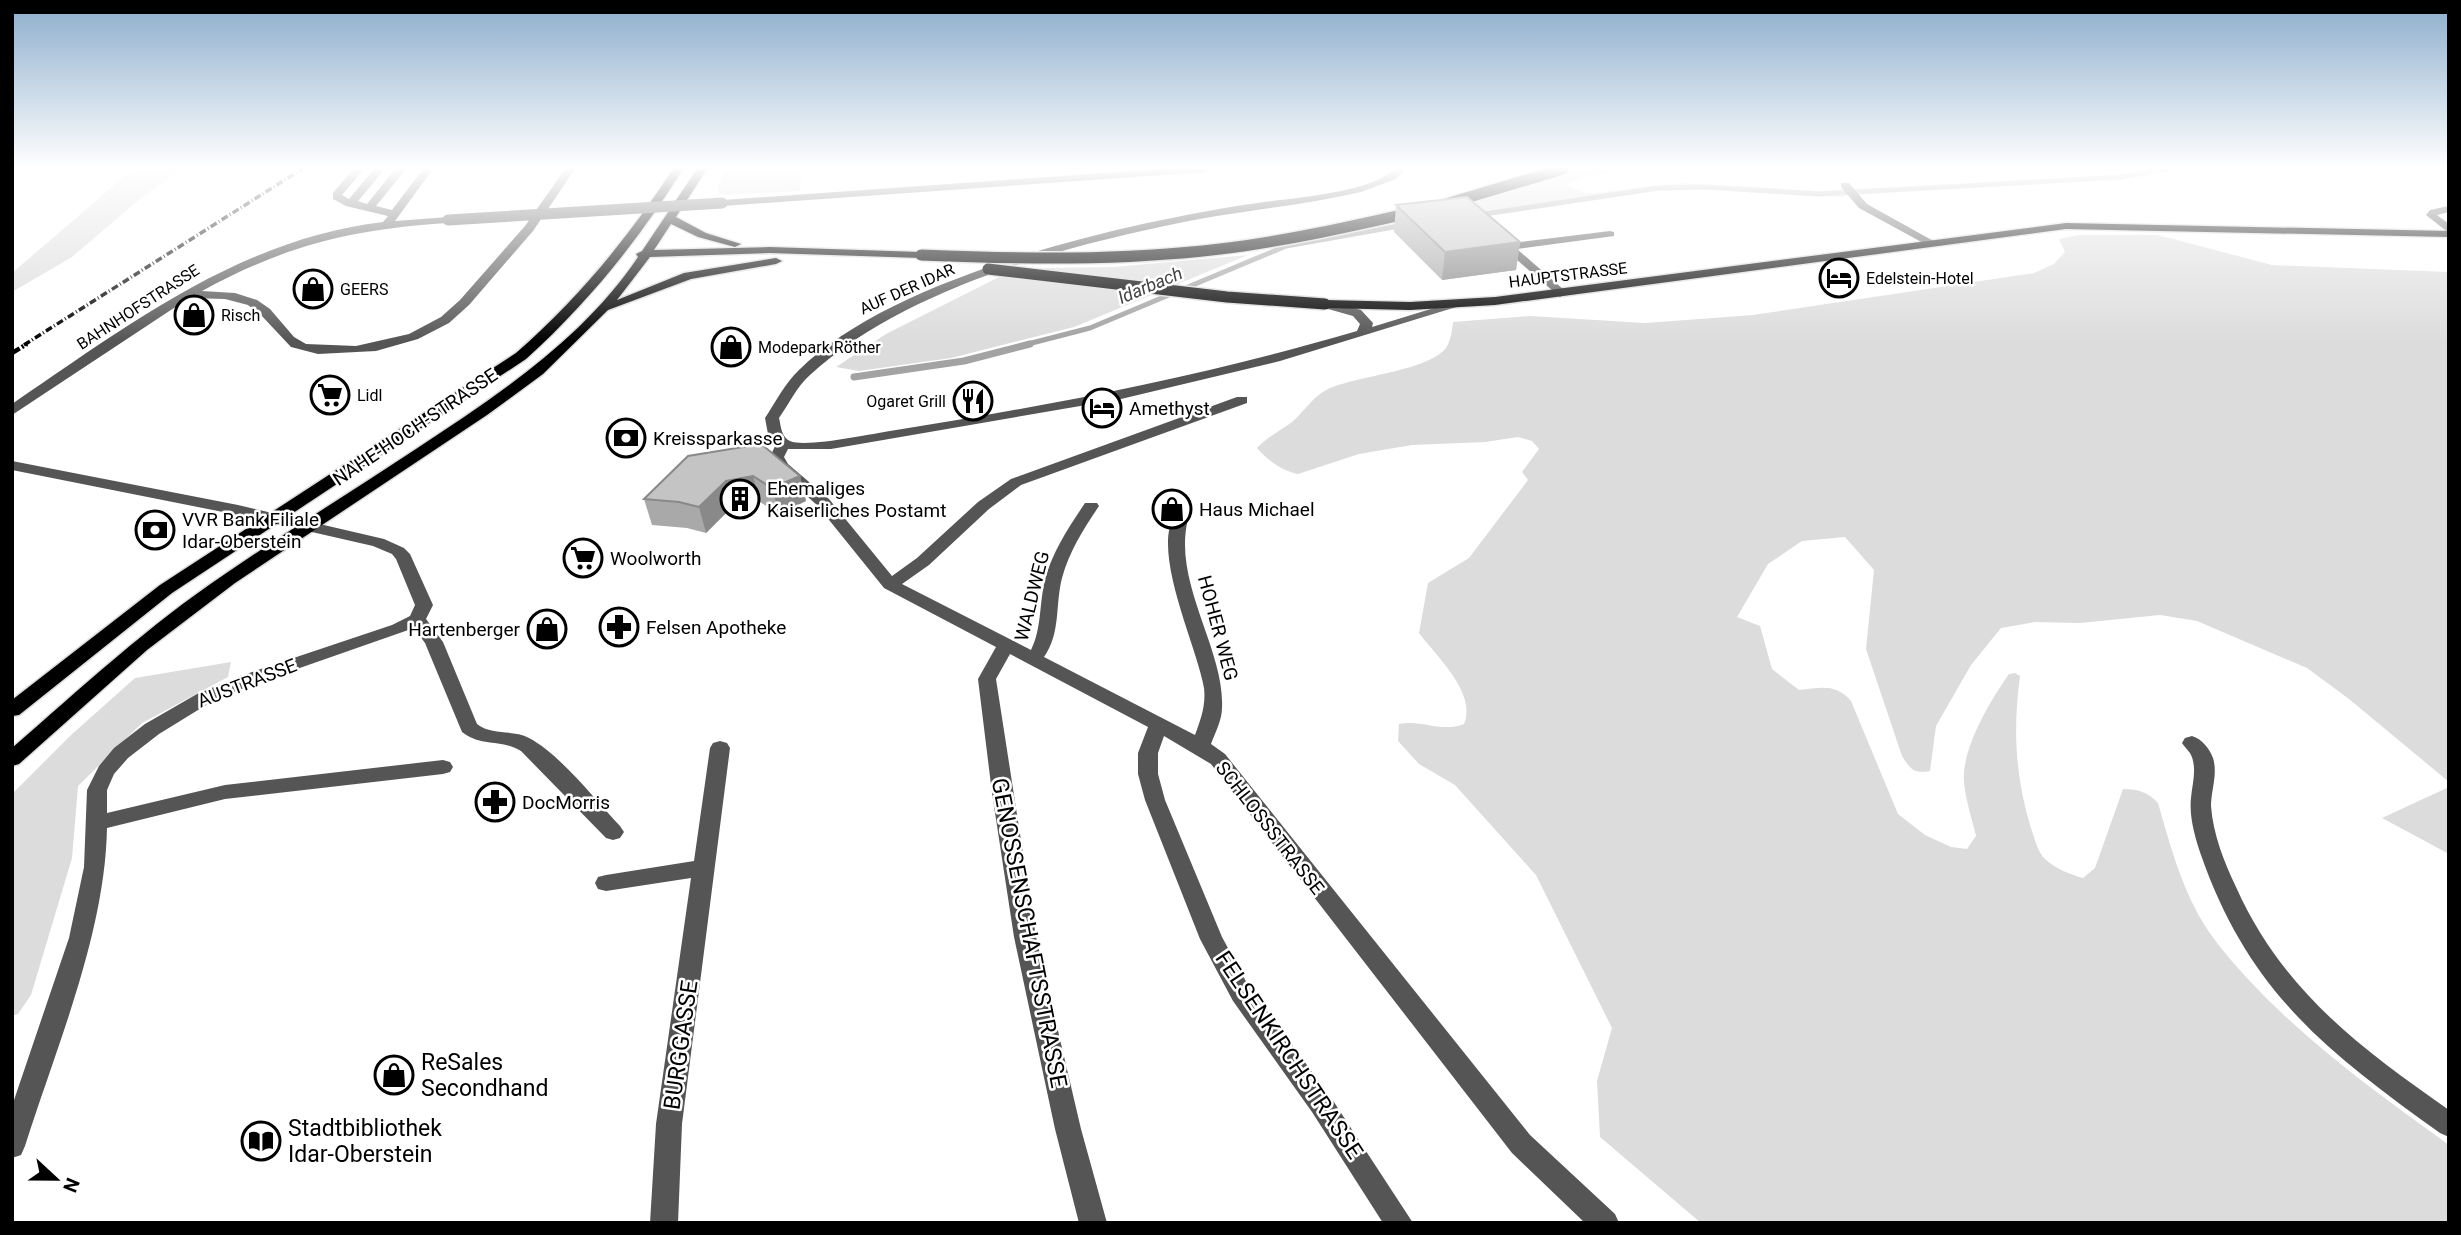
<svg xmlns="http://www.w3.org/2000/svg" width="2461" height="1235" font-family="Roboto,sans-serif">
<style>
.green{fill:#dcdcdc}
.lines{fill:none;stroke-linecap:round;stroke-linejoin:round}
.stream-far1{stroke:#a3a3a3;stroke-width:5}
.stream{stroke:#a3a3a3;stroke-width:7}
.major-casing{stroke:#dbdbdb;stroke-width:3}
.minor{fill:#555;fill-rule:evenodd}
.major{fill:#000;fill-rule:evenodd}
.rail-far1{stroke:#000;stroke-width:3.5;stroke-dasharray:7 2.5 1 2.5;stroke-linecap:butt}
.rail{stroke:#000;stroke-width:4.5;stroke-dasharray:9 2.5 2 2.5;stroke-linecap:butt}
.major-bridge-casing{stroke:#dbdbdb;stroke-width:14;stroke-linecap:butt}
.minor-bridge{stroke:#555;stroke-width:11}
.major-bridge{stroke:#000;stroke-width:11}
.wall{fill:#a9a9a9}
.shaded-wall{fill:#898989}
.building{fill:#c4c4c4;stroke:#898989;stroke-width:2}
.labels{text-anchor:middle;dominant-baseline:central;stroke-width:5;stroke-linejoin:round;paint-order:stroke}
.far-street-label{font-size:16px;fill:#000;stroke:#fff}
.far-poi-label{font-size:16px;fill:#000;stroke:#fff;text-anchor:start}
.far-water-label{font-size:18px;font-style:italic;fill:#444;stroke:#fff}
.poi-label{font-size:19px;fill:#000;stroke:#fff;text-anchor:start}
.street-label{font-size:19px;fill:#000;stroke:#fff}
.near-street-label{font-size:23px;fill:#000;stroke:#fff}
.near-poi-label{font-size:23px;fill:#000;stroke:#fff;text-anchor:start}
</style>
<rect width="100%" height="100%" fill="#fff"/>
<path class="green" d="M138 169H181L141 198 72 257 12 292V273L125 176Z
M725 169H801L800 191 719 195 718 187Z
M1579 169H1663C1633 172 1594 169 1567 185L1585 193H1594L1680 183 1819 191 1838 190 1845 197 1704 189 1656 191 1448 222 1437 211Z
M2078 235H2158L2272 265 2449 272V782L2349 699 2307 668 2197 621 2160 615 2080 623 2035 622 2001 628 1971 665 1936 726 1930 771C1914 774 1910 769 1902 756L1866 649 1874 570 1845 537 1802 541 1768 564 1737 617 1760 626 1772 669 1799 690C1820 688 1836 683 1851 701L1898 814 1925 835 1951 847 1967 849 1976 836C1972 819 1966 801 1964 783 1961 749 1990 701 2009 674L2015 673 2020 676C2013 728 2015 774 2030 825 2034 836 2037 851 2045 859 2056 869 2069 874 2083 878L2095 868 2123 789C2138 789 2148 792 2158 803 2169 841 2179 879 2198 914 2211 938 2229 958 2247 978 2307 1043 2377 1093 2449 1145V1223H1701L1600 1137 1597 1081 1612 1028 1536 875 1455 785 1419 764 1398 741 1399 724C1421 719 1441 733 1464 724 1477 693 1437 657 1419 633L1428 583 1469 558 1528 480 1522 472 1539 449 1532 441 1518 437 1485 442 1412 445 1359 454 1298 474C1283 471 1267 460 1257 448 1267 437 1280 431 1292 422 1305 411 1312 397 1328 389 1356 376 1428 371 1446 348 1451 340 1452 331 1453 322L1530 316 1645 323 1753 315 2034 273 2054 264 2065 252 2059 239Z
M1248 255 1074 327 951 358 859 371 836 367 886 334 1001 276 1045 268 1114 267Z
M231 662 228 677 142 723 78 786 72 858 31 995 18 1014 12 1016V794L70 736 135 678Z
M2449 787V854L2382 818Z"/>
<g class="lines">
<path class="stream-far1" d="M1477 215 1658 188 1706 187 1818 194 2122 177 2167 169
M1024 345 1090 328 1286 246 1405 225"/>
<path class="stream" d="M854 377 964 361 1030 344"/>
<defs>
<path id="major" d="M673 169H683C639 240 588 303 526 359L172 593 19 715 12 716V700L160 585 516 353C578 299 628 238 673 169Z
M697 169H707L676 217 706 233 741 244 735 247 698 237 671 224 654 250 770 247 921 252 927 255 921 258 770 253 650 257 617 300 684 273 776 258 782 261 776 264 691 279 608 310 543 374 487 415 235 583 147 650 19 764 12 766V748C81 688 149 625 225 574 288 531 352 491 416 449 498 395 583 339 638 257L636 254 642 251Z
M2066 223 2449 231V237L2066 229 1495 305 1410 310 1325 308 1319 304 1325 300 1410 302 1495 297Z"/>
</defs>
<use href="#major" class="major-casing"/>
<path class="minor" d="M353 169H364L342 195 349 199 374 169H385L358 201 367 204 395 169H406L376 206 392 210 423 169H433L395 221 448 217 453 220 448 223C353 229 286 245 202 291L235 293 257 300 270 309 294 337 306 344 356 346 409 334 441 317 460 300 525 226 565 169H575L533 231 469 305 449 323 418 339 376 351 318 354 291 347 261 315 248 305 225 299 189 298 12 415V404C127 326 240 239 383 222L388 216 346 206 333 199V193Z
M1159 169H1210L1205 172 722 206 717 203 722 200Z
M1394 169H1405L1396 179 1361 192C1310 204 1257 209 1205 218 1077 242 907 286 810 375 797 386 789 404 779 418 781 426 781 437 790 441 805 448 871 434 890 431 1048 406 1204 376 1357 331L1360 324 1353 316 1321 307V301L1325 300 1361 310 1373 323 1372 327 1460 300 1466 304 1280 361 1121 399 831 449H788L784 457 788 464 829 499 892 576 917 558 978 502 1011 479 1237 397H1247V403L1021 485 989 509 929 565 902 584 1031 650C1042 628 1039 604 1045 580 1052 552 1069 527 1085 503H1097L1099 506C1084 528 1069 552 1062 578 1055 605 1061 633 1044 657L1195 735C1201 719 1206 705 1204 688 1197 646 1152 555 1174 516H1186L1188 519C1172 583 1225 649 1222 708 1222 720 1215 733 1211 744L1225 754 1530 1135 1615 1214 1619 1223H1585L1512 1153 1211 764 1164 736 1158 753V774L1165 800 1222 937 1249 987 1330 1096 1413 1223H1383L1312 1112 1233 1001 1200 939 1145 800 1138 774V753L1148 727 1010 654 996 679 1036 937 1081 1129 1107 1223H1079L1055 1129 1014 937 992 793 978 679 996 647 884 588 817 505 776 469 770 457 776 444 768 434 765 418C775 403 785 383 799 370 893 276 1126 222 1257 203 1290 198 1372 193 1394 169Z
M1841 183H1849L1867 204 1937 243 1927 245 1859 208 1841 187Z
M2449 206V212L2437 215 2449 224V233L2426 215 2430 210Z
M1610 231 1614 232V236L1517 249 1564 290 1566 293 1560 297 1494 240 1500 237 1511 243Z
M12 461 238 505 384 539 404 548 410 554 433 605 426 619 443 642 477 724C492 736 513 729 529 738 560 754 596 801 620 826L624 832 620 838 613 840 606 838 521 751C503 739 480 747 462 732L425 643 414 628 254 684 211 702 159 734 128 758 114 774 107 790V813L225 785 443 760 450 762 453 767 450 772 443 774 225 799 107 828C105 934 57 1045 25 1146L21 1155 12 1158V1106L69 938 84 867 87 790 99 766 114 748 145 724 197 694 240 676 392 625 410 616 415 605 396 559 392 554 373 546 238 515 12 470Z
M2192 736C2202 739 2209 748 2213 758 2218 774 2211 790 2211 806 2213 834 2224 862 2236 887 2282 990 2359 1047 2449 1110V1137L2440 1133C2327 1052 2249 992 2201 855 2195 837 2189 817 2191 798 2192 786 2196 773 2193 761 2192 753 2186 749 2182 743L2185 738Z
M720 741 727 743 730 748 682 1124 678 1223H650L656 1124 691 878 606 891 598 889 595 883 598 877 606 875 694 861 710 748 713 743Z"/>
<use href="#major" class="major"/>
<path class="rail-far1" d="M24 345 302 169"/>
<path class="rail" d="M12 353 27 344"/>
<defs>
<path id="major-bridge" d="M1446 204 1563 169
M921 255C1021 259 1120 261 1220 249 1287 241 1353 226 1419 211
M988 269 1227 297 1325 304"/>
</defs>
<use href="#major-bridge" class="major-bridge-casing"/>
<path class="minor-bridge" d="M448 220 722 203"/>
<use href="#major-bridge" class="major-bridge"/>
</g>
<path class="wall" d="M1396 205 1520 242 1516 270 1442 280 1394 232Z
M688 456 800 476 806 501 779 514 760 502 733 506 706 533 687 528 652 525 644 499Z"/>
<path class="shaded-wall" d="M1520 242 1516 270 1442 280 1445 252Z
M753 476 760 502 733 506 706 533 699 507 726 481Z
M800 476 806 501 779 514 772 488Z"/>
<path class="building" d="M1467 197 1520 242 1445 252 1396 205Z
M761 444 800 476 772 488 753 476 726 481 699 507 679 502 644 499 688 456Z"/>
<linearGradient id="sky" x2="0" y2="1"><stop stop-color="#8cadcc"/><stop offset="0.49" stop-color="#fff"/><stop offset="1" stop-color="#fff" stop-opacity="0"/></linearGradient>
<rect width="2461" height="342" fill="url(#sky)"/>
<defs>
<symbol id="hotel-ring" viewBox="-11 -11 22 22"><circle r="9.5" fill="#fff" stroke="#000" stroke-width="1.5"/><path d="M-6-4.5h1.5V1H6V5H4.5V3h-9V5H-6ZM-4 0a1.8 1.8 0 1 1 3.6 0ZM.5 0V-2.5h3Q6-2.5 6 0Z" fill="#000"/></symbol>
<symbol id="shop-ring" viewBox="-11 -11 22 22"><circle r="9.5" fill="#fff" stroke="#000" stroke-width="1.5"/><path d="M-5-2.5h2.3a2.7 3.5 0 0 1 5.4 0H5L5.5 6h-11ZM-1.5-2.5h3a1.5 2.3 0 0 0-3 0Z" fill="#000"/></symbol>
<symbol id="supermarket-ring" viewBox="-11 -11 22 22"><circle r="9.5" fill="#fff" stroke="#000" stroke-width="1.5"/><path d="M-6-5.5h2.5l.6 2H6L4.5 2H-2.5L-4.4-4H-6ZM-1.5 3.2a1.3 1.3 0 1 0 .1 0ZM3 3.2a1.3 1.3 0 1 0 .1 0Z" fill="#000"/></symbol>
<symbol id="restaurant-ring" viewBox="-11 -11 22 22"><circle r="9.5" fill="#fff" stroke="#000" stroke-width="1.5"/><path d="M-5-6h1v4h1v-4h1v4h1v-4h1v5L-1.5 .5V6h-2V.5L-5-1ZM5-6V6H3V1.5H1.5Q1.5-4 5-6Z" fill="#000"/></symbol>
<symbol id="bank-ring" viewBox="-11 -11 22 22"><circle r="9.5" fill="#fff" stroke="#000" stroke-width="1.5"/><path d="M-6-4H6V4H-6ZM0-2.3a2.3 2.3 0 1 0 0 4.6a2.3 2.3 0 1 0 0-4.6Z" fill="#000"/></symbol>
<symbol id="building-ring" viewBox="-11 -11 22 22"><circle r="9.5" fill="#fff" stroke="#000" stroke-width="1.5"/><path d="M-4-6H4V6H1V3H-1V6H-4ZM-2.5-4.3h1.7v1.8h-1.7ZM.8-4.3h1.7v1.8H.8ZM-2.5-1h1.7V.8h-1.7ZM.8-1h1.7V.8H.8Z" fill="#000"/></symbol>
<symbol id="pharmacy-ring" viewBox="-11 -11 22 22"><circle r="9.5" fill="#fff" stroke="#000" stroke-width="1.5"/><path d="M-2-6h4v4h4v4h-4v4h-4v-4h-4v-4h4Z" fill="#000"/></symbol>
<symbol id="library-ring" viewBox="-11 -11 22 22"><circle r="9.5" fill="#fff" stroke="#000" stroke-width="1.5"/><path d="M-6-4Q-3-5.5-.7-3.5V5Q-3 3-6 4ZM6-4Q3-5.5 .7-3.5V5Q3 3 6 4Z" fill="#000"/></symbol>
</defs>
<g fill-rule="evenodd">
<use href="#hotel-ring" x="1817" y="256" width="44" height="44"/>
<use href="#shop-ring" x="291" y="267" width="44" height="44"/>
<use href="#shop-ring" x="172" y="293" width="44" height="44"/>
<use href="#shop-ring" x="709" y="325" width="44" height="44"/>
<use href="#supermarket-ring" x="308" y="373" width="44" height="44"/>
<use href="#restaurant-ring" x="951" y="379" width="44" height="44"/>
<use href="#hotel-ring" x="1080" y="386" width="44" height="44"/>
<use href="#bank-ring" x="604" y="416" width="44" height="44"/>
<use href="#building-ring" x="718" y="477" width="44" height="44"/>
<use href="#shop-ring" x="1150" y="487" width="44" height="44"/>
<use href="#bank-ring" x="133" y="508" width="44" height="44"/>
<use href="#supermarket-ring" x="561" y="536" width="44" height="44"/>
<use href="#pharmacy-ring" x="597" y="605" width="44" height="44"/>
<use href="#shop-ring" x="525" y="607" width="44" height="44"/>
<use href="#pharmacy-ring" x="473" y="780" width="44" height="44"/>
<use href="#shop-ring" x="372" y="1053" width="44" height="44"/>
<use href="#library-ring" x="239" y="1119" width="44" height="44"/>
</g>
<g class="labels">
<g class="far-street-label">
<text transform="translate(1568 275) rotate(-7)">HAUPTSTRASSE</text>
<text transform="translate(907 289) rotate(-24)">AUF DER IDAR</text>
<text transform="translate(138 307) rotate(-33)">BAHNHOFSTRASSE</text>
</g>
<g class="far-poi-label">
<text x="1866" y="278">Edelstein-Hotel</text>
<text x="340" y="289">GEERS</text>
<text x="221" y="315">Risch</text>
<text x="758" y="347">Modepark Röther</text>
<text x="357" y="395">Lidl</text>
<text x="946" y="401" text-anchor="end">Ogaret Grill</text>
</g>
<g class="far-water-label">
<text transform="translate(1150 285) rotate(-23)">Idarbach</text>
</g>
<g class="poi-label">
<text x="1129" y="408">Amethyst</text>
<text x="653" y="438">Kreissparkasse</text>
<text x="767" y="488">Ehemaliges<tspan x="767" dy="22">Kaiserliches Postamt</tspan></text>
<text x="1199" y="509">Haus Michael</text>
<text x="182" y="519">VVR Bank Filiale<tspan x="182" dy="22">Idar-Oberstein</tspan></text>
<text x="610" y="558">Woolworth</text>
<text x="646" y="627">Felsen Apotheke</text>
<text x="520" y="629" text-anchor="end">Hartenberger</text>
<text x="522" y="802">DocMorris</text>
</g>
<g class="street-label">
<text transform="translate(415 427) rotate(-34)">NAHE-HOCH-STRASSE</text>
<text transform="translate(1032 596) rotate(-76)">WALDWEG</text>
<text transform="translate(1218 628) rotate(75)">HOHER WEG</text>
<text transform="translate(247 683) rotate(-21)">AUSTRASSE</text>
<text transform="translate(1270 828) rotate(52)">SCHLOSSSTRASSE</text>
</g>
<g class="near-street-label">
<text transform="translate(1029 933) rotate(79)">GENOSSENSCHAFTSSTRASSE</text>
<text transform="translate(681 1045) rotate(-82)">BURGGASSE</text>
<text transform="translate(1289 1055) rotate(56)">FELSENKIRCHSTRASSE</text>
</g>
<g class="near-poi-label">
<text x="421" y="1062">ReSales<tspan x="421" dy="26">Secondhand</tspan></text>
<text x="288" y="1128">Stadtbibliothek<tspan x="288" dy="26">Idar-Oberstein</tspan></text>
</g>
</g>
<rect width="2461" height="1235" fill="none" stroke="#000000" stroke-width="28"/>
<g transform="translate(56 1179) rotate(112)" stroke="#ffffff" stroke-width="5" paint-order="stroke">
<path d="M0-5L12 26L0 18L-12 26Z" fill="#000000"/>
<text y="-10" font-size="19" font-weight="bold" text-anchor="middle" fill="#000000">N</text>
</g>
</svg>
